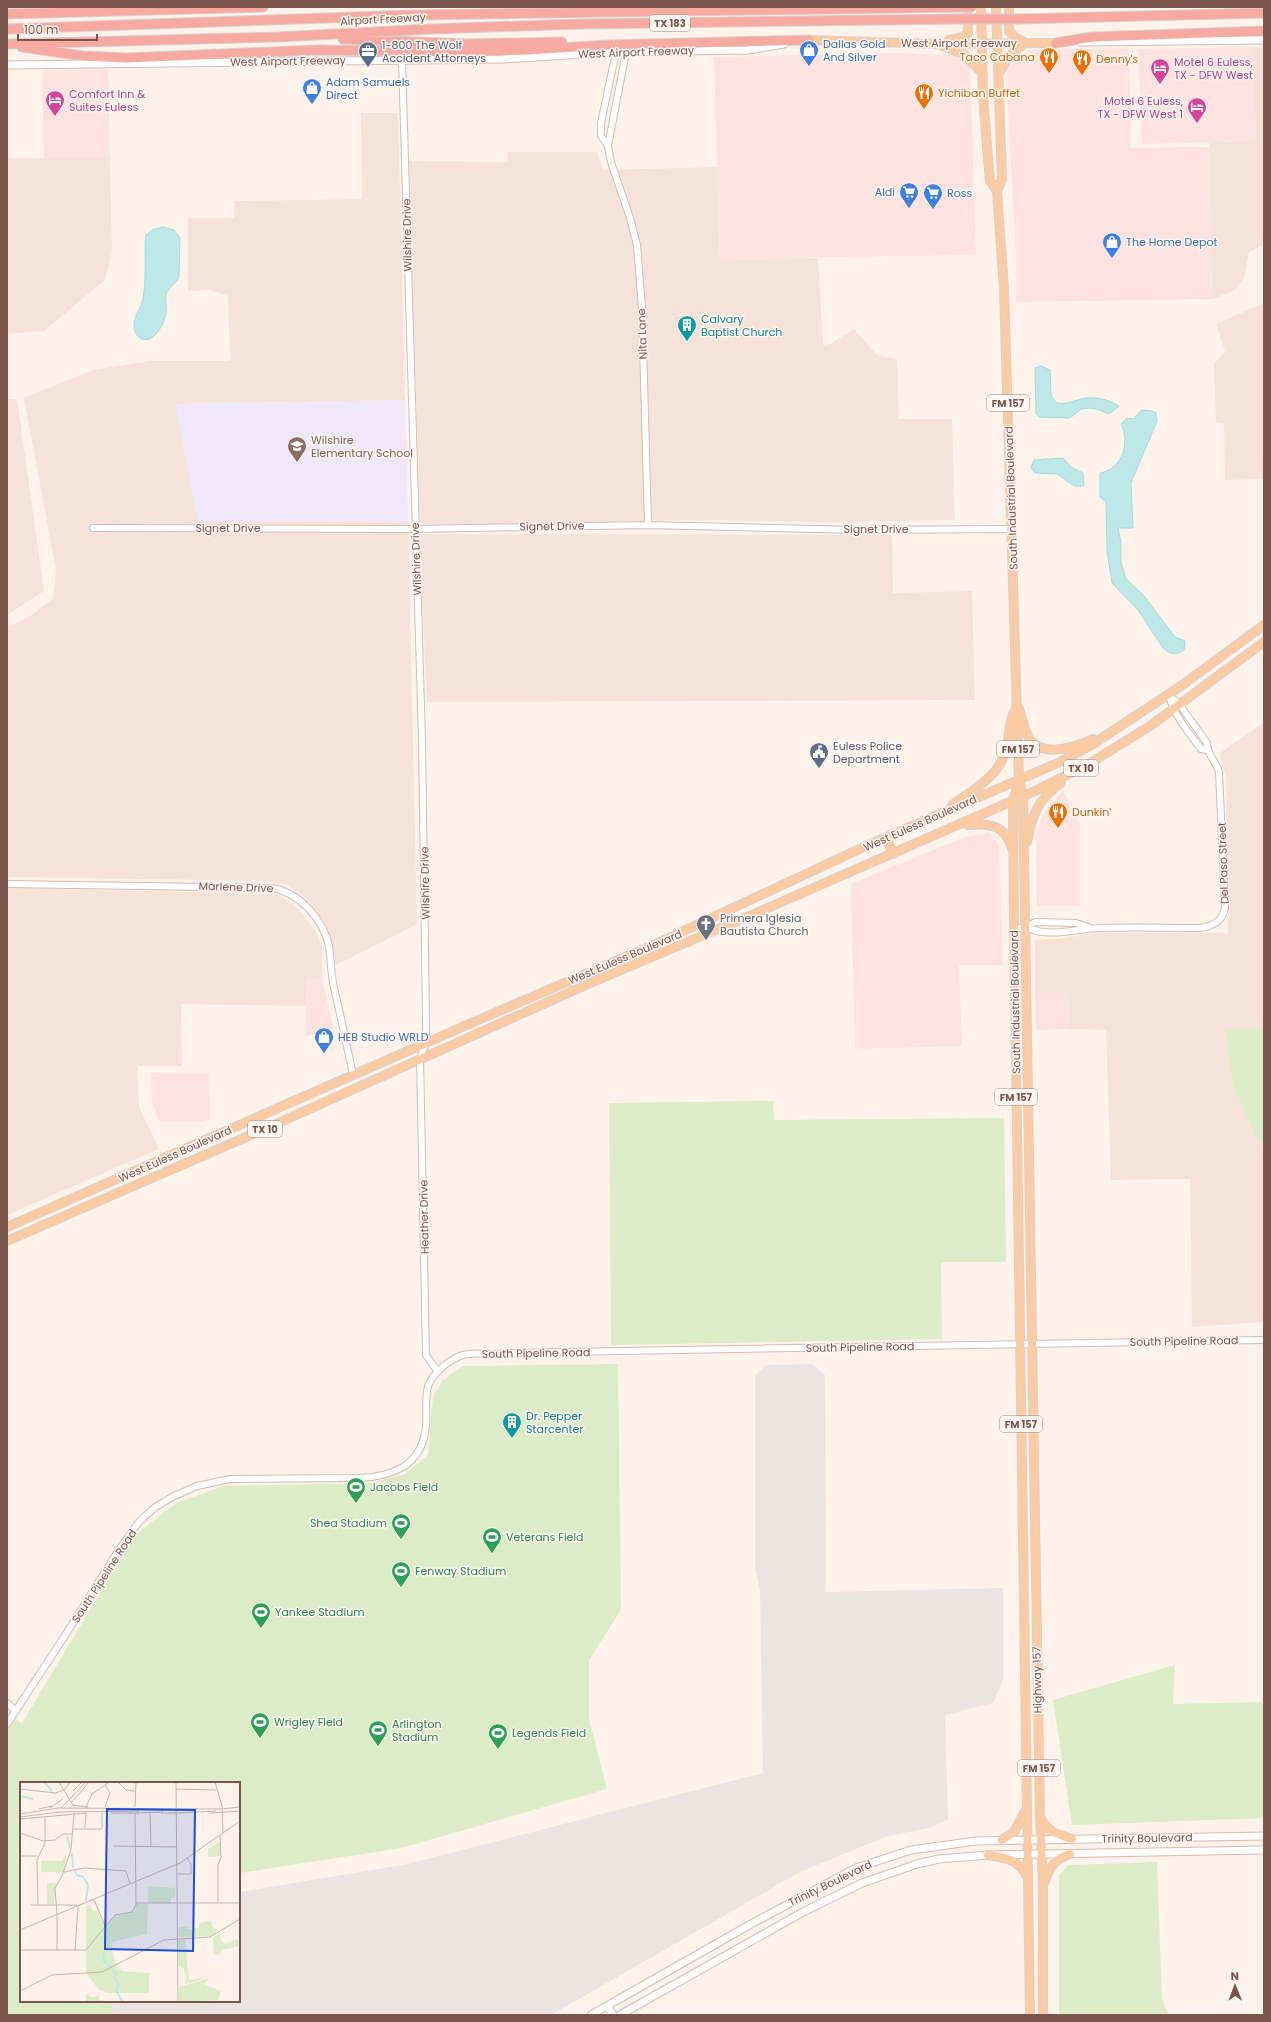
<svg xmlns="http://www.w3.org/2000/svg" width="1271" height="2022" font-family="Poppins,sans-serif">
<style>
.residential{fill:#f5e3d9}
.commercial{fill:#fde3df}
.industrial{fill:#ece4e0}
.education{fill:#f0e7fa}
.green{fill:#dcecc8}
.water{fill:#bee8e7;stroke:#a4dad9}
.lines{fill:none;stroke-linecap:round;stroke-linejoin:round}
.tertiary-casing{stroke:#d3bbb2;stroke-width:8}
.secondary-casing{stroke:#d6baaf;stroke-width:9}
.primary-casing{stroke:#d9cfcd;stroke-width:10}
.motorway-casing{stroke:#d9cfcd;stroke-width:11}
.tertiary{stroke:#fff;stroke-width:6}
.secondary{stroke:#fff;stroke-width:7}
.primary{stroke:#fbcca4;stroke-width:8}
.motorway{stroke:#f7aaa2;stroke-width:9}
.motorway-bridge-casing{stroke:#d9cfcd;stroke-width:11;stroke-linecap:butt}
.motorway-bridge{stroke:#f7aaa2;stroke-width:9}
.labels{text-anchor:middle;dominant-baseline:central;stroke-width:3;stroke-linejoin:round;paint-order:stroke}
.shield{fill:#fff7f2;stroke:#a1867e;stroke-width:1}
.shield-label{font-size:10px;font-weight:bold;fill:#79554c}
.street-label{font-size:11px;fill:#79554c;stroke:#fff7f2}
.shop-label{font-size:11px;fill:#366cbe;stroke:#fff7f2;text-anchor:start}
.service-label{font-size:11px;fill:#4e5e75;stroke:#fff7f2;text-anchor:start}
.food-label{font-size:11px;fill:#c56008;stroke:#fff7f2;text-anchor:start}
.hotel-label{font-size:11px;fill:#b23c85;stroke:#fff7f2;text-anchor:start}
.culture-label{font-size:11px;fill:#0d838f;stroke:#fff7f2;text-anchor:start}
.education-label{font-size:11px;fill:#785e54;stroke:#fff7f2;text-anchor:start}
.worship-label{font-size:11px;fill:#5b616d;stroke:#fff7f2;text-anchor:start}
.leisure-label{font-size:11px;fill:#27864d;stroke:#fff7f2;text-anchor:start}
.inset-river{fill:none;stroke:#bee8e7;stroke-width:2}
.inset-road{fill:none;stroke:#c8b4ab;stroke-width:1}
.view{fill:#1d4ed8;fill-opacity:0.15;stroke:#1d4ed8;stroke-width:2}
.inset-edge{fill:none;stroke:#79554c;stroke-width:2}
</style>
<rect width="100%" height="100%" fill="#fdf3eb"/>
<path class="residential" d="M1252 47H1264V245L1249 252 1244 278 1234 291 1212 299 1209 142 1255 141Z
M361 113H398L405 400 176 404 198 521 408 520 417 924 336 965 326 924 310 903 289 885 267 881 7 877V627L27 618 53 599 56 570 24 398 93 370 151 361H230L228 296 211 290 188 291V218H234V201L362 199Z
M508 152H597L603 170 717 167 720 259 818 258 823 345 830 344 854 329 877 355 897 359 899 419H952L955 520 830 522 697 520 426 525 420 522 409 161 507 162Z
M7 158H110L112 252 105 280 44 331 7 334Z
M1264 303V479L1225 480 1224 423 1216 422 1214 364 1225 351 1216 324Z
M7 399H17L44 591 7 615Z
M419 534 892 535 893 593 972 591 975 700 427 702Z
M1264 722V1029L1225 1030 1257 1138 1264 1147V1322L1192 1327 1190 1179 1111 1180 1106 1030 1069 1029 1068 993H1035V940L1065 938 1095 933H1228L1226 776 1220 753Z
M7 888 277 894 295 906 314 928 322 946V978H307L306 1006 181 1004 182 1066H138L139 1107 159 1149 7 1215Z"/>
<path class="commercial" d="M1252 47 1255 141 1142 144 1138 49Z
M1129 48 1131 148 1209 147 1212 299 1016 302V255L1006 73 1010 65 1032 50Z
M895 53 951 55 970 66 976 255 720 259 714 57Z
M108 69 110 158H44L42 71Z
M1063 790 1080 824V906H1037L1036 837 1043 815Z
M989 833 999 844 1003 965H959L962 1046 855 1049 851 884 965 837Z
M307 978H322L333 1028 323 1033 305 1036Z
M1035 993H1068L1069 1029 1036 1030Z
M151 1073H209L210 1119 201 1122H159L152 1101Z"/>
<path class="industrial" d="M813 1364 825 1375 826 1592 1003 1588V1681L993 1703 945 1715 948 1819 932 1827 885 1837 800 1872 551 2015H113L112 2001H239V1892L403 1865 763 1773 760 1589 755 1568V1376L766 1365Z"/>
<path class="education" d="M405 400 408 522 198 521 175 404Z"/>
<path class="green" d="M1225 1029H1264V1147L1257 1138 1233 1085Z
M773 1101 774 1120 1004 1118 1006 1262H941L942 1339 611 1345 609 1103Z
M618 1364 621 1610 589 1660V1719L607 1789 401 1848 239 1873V1783H21V2001H112L113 2015H7V1716L22 1723 135 1535 176 1503 224 1486 370 1483 405 1474 428 1455 433 1396 443 1380 463 1366Z
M1175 1665 1173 1704 1264 1702V1818L1072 1825 1053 1700Z
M1157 1862 1162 2000 1169 2015H1059V1875L1068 1865Z"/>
<path class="water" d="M163 227 174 230 180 238 179 276 178 279 166 293C165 300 167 307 166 314 164 324 153 346 140 338 136 335 134 330 134 325 134 316 141 308 143 299 146 281 145 262 145 243L146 235 152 230Z
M1041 366 1050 370 1051 395 1056 403C1066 405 1072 401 1081 399 1093 396 1109 399 1119 406L1109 414 1097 409 1088 408 1081 409 1070 418 1039 417 1036 414 1035 368Z
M1142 410 1152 411 1156 413 1157 421 1131 483 1133 528H1118L1121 542V563L1126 579 1144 596 1175 637 1185 641 1184 650C1176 656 1170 654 1163 648L1138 610 1112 583 1107 551 1106 502 1100 497V473C1123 469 1130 443 1121 424L1127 418 1133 419Z
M1063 458 1072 468 1083 473 1084 486H1074L1057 474 1035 473 1031 468 1034 460Z"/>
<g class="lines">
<defs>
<path id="tertiary" d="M616 52 601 123V136L608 146 611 162 630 218 637 245 642 308 648 525
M402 59 422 740 426 1019V1043L420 1058 426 1355 438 1372
M608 146 626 52
M93 528 415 529 648 525 859 530 1011 529
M1169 696C1175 716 1188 732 1201 749L1207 750
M7 884 272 888C299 892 323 919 329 946 331 960 331 974 334 988 341 1017 347 1046 353 1075
M1026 927C1048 939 1077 928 1101 928 1134 927 1167 928 1200 928 1213 926 1222 922 1225 908L1219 772C1216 762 1207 754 1207 743L1180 705 1168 694
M1014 929 1026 927 1035 922 1076 923 1091 928
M7 1703 16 1711
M7 1724 66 1634 118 1551 139 1522 154 1508 172 1497 197 1486 230 1479 361 1478C391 1476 419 1467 425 1433 428 1419 425 1405 427 1391 429 1376 446 1362 460 1356 469 1352 483 1354 493 1354 516 1353 540 1352 563 1352L1264 1340"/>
<path id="secondary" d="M1081 42 1264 40
M7 65 503 59 616 52 748 50 784 44
M607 2006 613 2015
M591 2015 751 1924 856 1868 911 1850 976 1841 1264 1836
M620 2015 803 1912 862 1883 917 1864 939 1859 988 1855 1264 1850"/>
<path id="primary" d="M981 7 983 95 987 147 990 181 997 191 1004 289 1019 780 1023 797 1040 1817 1043 1887V2015
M996 7 1002 179 997 191
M1009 7V31L1016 38 1024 42
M809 40 938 44 1056 43
M949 40 963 37 968 33V7
M943 46 965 55 983 74
M999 73 1010 55 1025 43
M1019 708C1022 718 1024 730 1029 738 1043 759 1075 747 1093 739
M1019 781 1013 801 1014 923 1030 2015
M952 805C975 789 1002 775 1007 745 1010 732 1009 719 1016 709
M967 825C988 823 1006 824 1012 849
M886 838 893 854
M1027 842C1032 815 1038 799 1061 783
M7 1227 483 1018 660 942 868 845 1060 762 1093 744 1181 686 1264 625
M7 1241 267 1128 588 984 761 911 1033 792 1087 765 1150 726 1264 642
M1041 1819C1049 1833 1058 1834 1072 1839
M1002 1840 1014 1832 1026 1810
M988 1855C1009 1859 1017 1858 1028 1878
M1045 1881C1050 1866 1055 1859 1070 1854"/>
<path id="motorway" d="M7 14 263 7
M1019 19 1264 13
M7 29 414 15 960 7
M343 39 467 44 562 42
M1056 43 1092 37 1264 31
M7 44 278 37 431 29 581 24 960 19
M22 47 83 56 127 58 317 50 468 52 526 50 609 45 809 40"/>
</defs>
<use href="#tertiary" class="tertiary-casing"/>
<use href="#secondary" class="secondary-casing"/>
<use href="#primary" class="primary-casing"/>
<use href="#motorway" class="motorway-casing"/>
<use href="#tertiary" class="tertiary"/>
<use href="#secondary" class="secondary"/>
<use href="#primary" class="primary"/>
<use href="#motorway" class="motorway"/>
<defs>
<path id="motorway-bridge" d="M960 7H972
M960 19H1019"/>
</defs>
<use href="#motorway-bridge" class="motorway-bridge-casing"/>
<use href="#motorway-bridge" class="motorway-bridge"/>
</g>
<defs>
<symbol id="shop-pin" viewBox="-11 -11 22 30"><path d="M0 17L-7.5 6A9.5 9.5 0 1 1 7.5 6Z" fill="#3f7fe0" stroke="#fff7f2"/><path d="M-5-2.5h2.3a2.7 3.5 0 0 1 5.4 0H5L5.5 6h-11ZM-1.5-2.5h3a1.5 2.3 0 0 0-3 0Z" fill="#fff"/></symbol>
<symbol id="office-pin" viewBox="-11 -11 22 30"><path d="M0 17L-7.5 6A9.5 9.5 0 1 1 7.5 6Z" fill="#5c6f8a" stroke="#fff7f2"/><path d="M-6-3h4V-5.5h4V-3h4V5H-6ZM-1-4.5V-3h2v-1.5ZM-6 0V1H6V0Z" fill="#fff"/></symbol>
<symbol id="restaurant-pin" viewBox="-11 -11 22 30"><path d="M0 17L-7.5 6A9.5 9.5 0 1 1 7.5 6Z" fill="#e8710a" stroke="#fff7f2"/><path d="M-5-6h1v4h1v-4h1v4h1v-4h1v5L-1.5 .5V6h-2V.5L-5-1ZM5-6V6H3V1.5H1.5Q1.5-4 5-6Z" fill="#fff"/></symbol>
<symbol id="hotel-pin" viewBox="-11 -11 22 30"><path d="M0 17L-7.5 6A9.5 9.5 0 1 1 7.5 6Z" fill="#d1479c" stroke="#fff7f2"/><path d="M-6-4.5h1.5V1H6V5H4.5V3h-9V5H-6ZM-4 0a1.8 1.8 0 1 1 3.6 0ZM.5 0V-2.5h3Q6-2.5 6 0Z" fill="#fff"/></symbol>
<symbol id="supermarket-pin" viewBox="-11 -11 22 30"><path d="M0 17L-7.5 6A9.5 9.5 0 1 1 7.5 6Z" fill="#3f7fe0" stroke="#fff7f2"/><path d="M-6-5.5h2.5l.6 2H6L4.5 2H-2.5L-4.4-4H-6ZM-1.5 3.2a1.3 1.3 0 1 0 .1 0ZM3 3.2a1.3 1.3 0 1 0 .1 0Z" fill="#fff"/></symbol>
<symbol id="building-pin" viewBox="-11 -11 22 30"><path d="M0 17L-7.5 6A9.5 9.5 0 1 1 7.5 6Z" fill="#0f9aa8" stroke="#fff7f2"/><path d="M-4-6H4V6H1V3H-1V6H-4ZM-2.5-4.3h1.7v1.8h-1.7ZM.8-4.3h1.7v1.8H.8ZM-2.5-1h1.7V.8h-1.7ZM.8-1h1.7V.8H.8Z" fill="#fff"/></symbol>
<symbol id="school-pin" viewBox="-11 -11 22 30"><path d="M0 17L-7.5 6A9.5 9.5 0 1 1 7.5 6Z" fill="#8d6e63" stroke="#fff7f2"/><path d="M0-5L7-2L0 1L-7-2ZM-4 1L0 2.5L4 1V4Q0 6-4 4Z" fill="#fff"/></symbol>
<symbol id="civic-pin" viewBox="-11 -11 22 30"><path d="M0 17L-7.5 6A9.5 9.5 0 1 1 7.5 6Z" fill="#5c6f8a" stroke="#fff7f2"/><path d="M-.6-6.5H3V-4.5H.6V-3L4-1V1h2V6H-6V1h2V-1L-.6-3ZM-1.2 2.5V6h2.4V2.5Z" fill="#fff"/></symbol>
<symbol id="church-pin" viewBox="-11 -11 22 30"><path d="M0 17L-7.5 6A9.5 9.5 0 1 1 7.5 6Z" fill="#6b7280" stroke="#fff7f2"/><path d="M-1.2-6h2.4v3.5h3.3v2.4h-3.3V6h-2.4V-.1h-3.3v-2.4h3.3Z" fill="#fff"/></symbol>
<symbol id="stadium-pin" viewBox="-11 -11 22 30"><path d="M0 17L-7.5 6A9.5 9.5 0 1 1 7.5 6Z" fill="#2e9e5b" stroke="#fff7f2"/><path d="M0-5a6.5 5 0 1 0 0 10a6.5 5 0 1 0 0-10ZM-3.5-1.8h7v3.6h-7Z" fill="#fff"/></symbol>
</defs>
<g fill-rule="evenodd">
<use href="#shop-pin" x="798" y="39" width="22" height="30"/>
<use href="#office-pin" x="357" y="40" width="22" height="30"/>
<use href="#restaurant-pin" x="1038" y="46" width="22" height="30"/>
<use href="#restaurant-pin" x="1071" y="48" width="22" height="30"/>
<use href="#hotel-pin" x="1149" y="57" width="22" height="30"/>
<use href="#shop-pin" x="301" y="77" width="22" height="30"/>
<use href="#restaurant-pin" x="913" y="82" width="22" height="30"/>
<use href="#hotel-pin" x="44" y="89" width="22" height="30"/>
<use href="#hotel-pin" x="1186" y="96" width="22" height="30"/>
<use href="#supermarket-pin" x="898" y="181" width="22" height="30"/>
<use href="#supermarket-pin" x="922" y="182" width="22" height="30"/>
<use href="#shop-pin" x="1101" y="231" width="22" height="30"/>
<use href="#building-pin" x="676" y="314" width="22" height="30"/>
<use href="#school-pin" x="286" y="435" width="22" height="30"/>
<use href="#civic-pin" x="808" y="741" width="22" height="30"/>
<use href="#restaurant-pin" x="1047" y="801" width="22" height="30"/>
<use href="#church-pin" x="695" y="913" width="22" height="30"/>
<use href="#shop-pin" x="313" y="1026" width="22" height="30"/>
<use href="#building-pin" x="501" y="1411" width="22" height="30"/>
<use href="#stadium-pin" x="345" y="1476" width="22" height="30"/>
<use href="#stadium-pin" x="390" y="1512" width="22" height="30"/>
<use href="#stadium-pin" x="481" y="1526" width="22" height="30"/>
<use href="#stadium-pin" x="390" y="1560" width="22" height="30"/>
<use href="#stadium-pin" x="250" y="1601" width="22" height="30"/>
<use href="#stadium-pin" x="249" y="1711" width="22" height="30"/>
<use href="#stadium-pin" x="367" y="1719" width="22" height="30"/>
<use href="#stadium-pin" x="487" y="1722" width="22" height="30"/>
</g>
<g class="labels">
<g class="shield">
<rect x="650" y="15" width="40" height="16" rx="3"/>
<rect x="987" y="395" width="42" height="16" rx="3"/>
<rect x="997" y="741" width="42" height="16" rx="3"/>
<rect x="1064" y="760" width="34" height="16" rx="3"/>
<rect x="995" y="1089" width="42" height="16" rx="3"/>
<rect x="248" y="1121" width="34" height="16" rx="3"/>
<rect x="1000" y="1416" width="42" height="16" rx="3"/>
<rect x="1018" y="1760" width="42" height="16" rx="3"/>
</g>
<g class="shield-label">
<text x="670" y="23">TX 183</text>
<text x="1008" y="403">FM 157</text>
<text x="1018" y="749">FM 157</text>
<text x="1081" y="768">TX 10</text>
<text x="1016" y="1097">FM 157</text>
<text x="265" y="1129">TX 10</text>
<text x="1021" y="1424">FM 157</text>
<text x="1039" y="1768">FM 157</text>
</g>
<g class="street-label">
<text transform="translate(383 19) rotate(-3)">Airport Freeway</text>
<text x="959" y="43">West Airport Freeway</text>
<text transform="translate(636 52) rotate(-2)">West Airport Freeway</text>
<text transform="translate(288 61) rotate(-1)">West Airport Freeway</text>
<text transform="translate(407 235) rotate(-91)">Wilshire Drive</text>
<text transform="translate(642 334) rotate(-92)">Nita Lane</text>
<text transform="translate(1011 498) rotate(-92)">South Industrial Boulevard</text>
<text transform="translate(552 526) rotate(-1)">Signet Drive</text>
<text x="228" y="528">Signet Drive</text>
<text x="876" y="529">Signet Drive</text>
<text transform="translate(416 559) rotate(-92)">Wilshire Drive</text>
<text transform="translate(920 823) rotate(-24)">West Euless Boulevard</text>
<text transform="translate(1223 863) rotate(-92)">Del Paso Street</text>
<text transform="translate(425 883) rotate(-91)">Wilshire Drive</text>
<text transform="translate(236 887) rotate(2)">Marlene Drive</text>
<text transform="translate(625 957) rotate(-23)">West Euless Boulevard</text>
<text transform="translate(1015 1002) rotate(-91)">South Industrial Boulevard</text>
<text transform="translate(175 1154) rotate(-24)">West Euless Boulevard</text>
<text transform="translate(424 1217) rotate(-91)">Heather Drive</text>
<text transform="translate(1184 1341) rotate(-1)">South Pipeline Road</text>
<text transform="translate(860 1347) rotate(-1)">South Pipeline Road</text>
<text transform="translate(536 1353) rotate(-1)">South Pipeline Road</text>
<text transform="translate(104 1576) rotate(-57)">South Pipeline Road</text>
<text transform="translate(1037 1680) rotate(-91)">Highway 157</text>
<text transform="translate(1147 1838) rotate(-1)">Trinity Boulevard</text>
<text transform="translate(830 1883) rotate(-26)">Trinity Boulevard</text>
</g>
<g class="shop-label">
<text x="823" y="44">Dallas Gold<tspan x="823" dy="13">And Silver</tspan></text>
<text x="326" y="82">Adam Samuels<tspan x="326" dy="13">Direct</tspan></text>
<text x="895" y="192" text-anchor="end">Aldi</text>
<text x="947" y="193">Ross</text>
<text x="1126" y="242">The Home Depot</text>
<text x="338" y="1037">HEB Studio WRLD</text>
</g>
<g class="service-label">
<text x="382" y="45">1-800 The Wolf<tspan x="382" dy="13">Accident Attorneys</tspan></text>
<text x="833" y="746">Euless Police<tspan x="833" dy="13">Department</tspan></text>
</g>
<g class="food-label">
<text x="1035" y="57" text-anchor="end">Taco Cabana</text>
<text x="1096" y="59">Denny's</text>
<text x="938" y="93">Yichiban Buffet</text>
<text x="1072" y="812">Dunkin'</text>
</g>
<g class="hotel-label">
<text x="1174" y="62">Motel 6 Euless,<tspan x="1174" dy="13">TX - DFW West</tspan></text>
<text x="69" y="94">Comfort Inn &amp;<tspan x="69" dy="13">Suites Euless</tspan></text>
<text x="1183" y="101" text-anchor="end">Motel 6 Euless,<tspan x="1183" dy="13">TX - DFW West 1</tspan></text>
</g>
<g class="culture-label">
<text x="701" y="319">Calvary<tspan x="701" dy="13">Baptist Church</tspan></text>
<text x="526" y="1416">Dr. Pepper<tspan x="526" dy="13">Starcenter</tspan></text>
</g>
<g class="education-label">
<text x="311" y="440">Wilshire<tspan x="311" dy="13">Elementary School</tspan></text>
</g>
<g class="worship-label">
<text x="720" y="918">Primera Iglesia<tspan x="720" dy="13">Bautista Church</tspan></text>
</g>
<g class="leisure-label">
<text x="370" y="1487">Jacobs Field</text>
<text x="387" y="1523" text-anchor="end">Shea Stadium</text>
<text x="506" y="1537">Veterans Field</text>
<text x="415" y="1571">Fenway Stadium</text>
<text x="275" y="1612">Yankee Stadium</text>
<text x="274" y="1722">Wrigley Field</text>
<text x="392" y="1724">Arlington<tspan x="392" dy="13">Stadium</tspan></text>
<text x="512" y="1733">Legends Field</text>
</g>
</g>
<g transform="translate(20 1782)">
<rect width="220" height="220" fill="#fdf3eb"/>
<path d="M200 60 201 74 188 75V67ZM44 74 47 75 43 90H21V79H43ZM27 101H36L34 123 27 122ZM128 104 155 106V116H151V121H128ZM117 122H128L127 152 92 160V167L96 183 102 189 129 191V211H87L79 208 66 191V124L69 123 74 129H77L86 146 95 134 113 130ZM190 139 194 147 199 148 191 154 159 155 158 146 167 144V147L179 146V141ZM200 151 201 158 205 162 216 157 220 160V164L201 168 200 172 194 173 193 156ZM158 158H165L169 198 187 196 165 202 166 195 163 185 158 184ZM190 196 183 202 201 209 198 218 159 220V205ZM66 212 73 216 79 213V217L84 219 66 220Z" fill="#dcecc8"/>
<path class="inset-river" d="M24 0 32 9M0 14 13 17M47 54 50 66M52 71 53 86M54 88 57 93 63 95 68 103 66 119M84 170 83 178 91 185M92 187 96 192 95 196 99 203 96 209 103 220"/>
<path class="inset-road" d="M39 0 54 25M98 0 106 8 115 9M156 0 158 220M195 0 202 24 203 51M0 7 36 11 45 7 50 0M156 7 196 8M53 9 62 0M52 20 69 0M53 23 68 25M66 25 72 12 88 1M85 25 90 11 85 3M115 25 116 0M30 26 43 17M41 26 66 0M19 27 32 24M91 31H119M115 31 116 123M117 31 143 30M130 31 131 64M141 31H161M160 31 196 29M191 31 220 29M0 32 38 26 201 27 220 25M0 35 40 30 119 29M0 37 67 31M65 46 66 31M53 47H82V31M0 51 23 59 35 58 43 52H52M93 64 157 65M0 74H18M44 90 64 86 106 89 110 102M157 92H171V82L167 76M74 118 86 146M198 121V83L201 75 200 53M10 123H57M18 123 17 78 25 61V35M37 133V169M37 133 35 106 42 94 51 68 54 31M0 148 160 81 220 39M0 168H66L95 133 112 130 117 121H220M55 169 58 125M0 209 32 193 82 190 144 158 190 155 220 137"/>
<path class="view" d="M87 27 175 28 173 169 85 167Z"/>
<rect width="220" height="220" class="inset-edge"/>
</g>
<rect width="1271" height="2022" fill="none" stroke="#79554c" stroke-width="16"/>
<g transform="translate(1235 1986) rotate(359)" stroke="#fff7f2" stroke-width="3" paint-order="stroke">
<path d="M0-3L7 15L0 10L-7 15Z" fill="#79554c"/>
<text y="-6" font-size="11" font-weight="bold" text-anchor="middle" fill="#79554c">N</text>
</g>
<path d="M18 34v6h79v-6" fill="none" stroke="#79554c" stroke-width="2"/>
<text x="24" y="34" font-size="12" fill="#79554c" stroke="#fff7f2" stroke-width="3" paint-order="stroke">100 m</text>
</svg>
